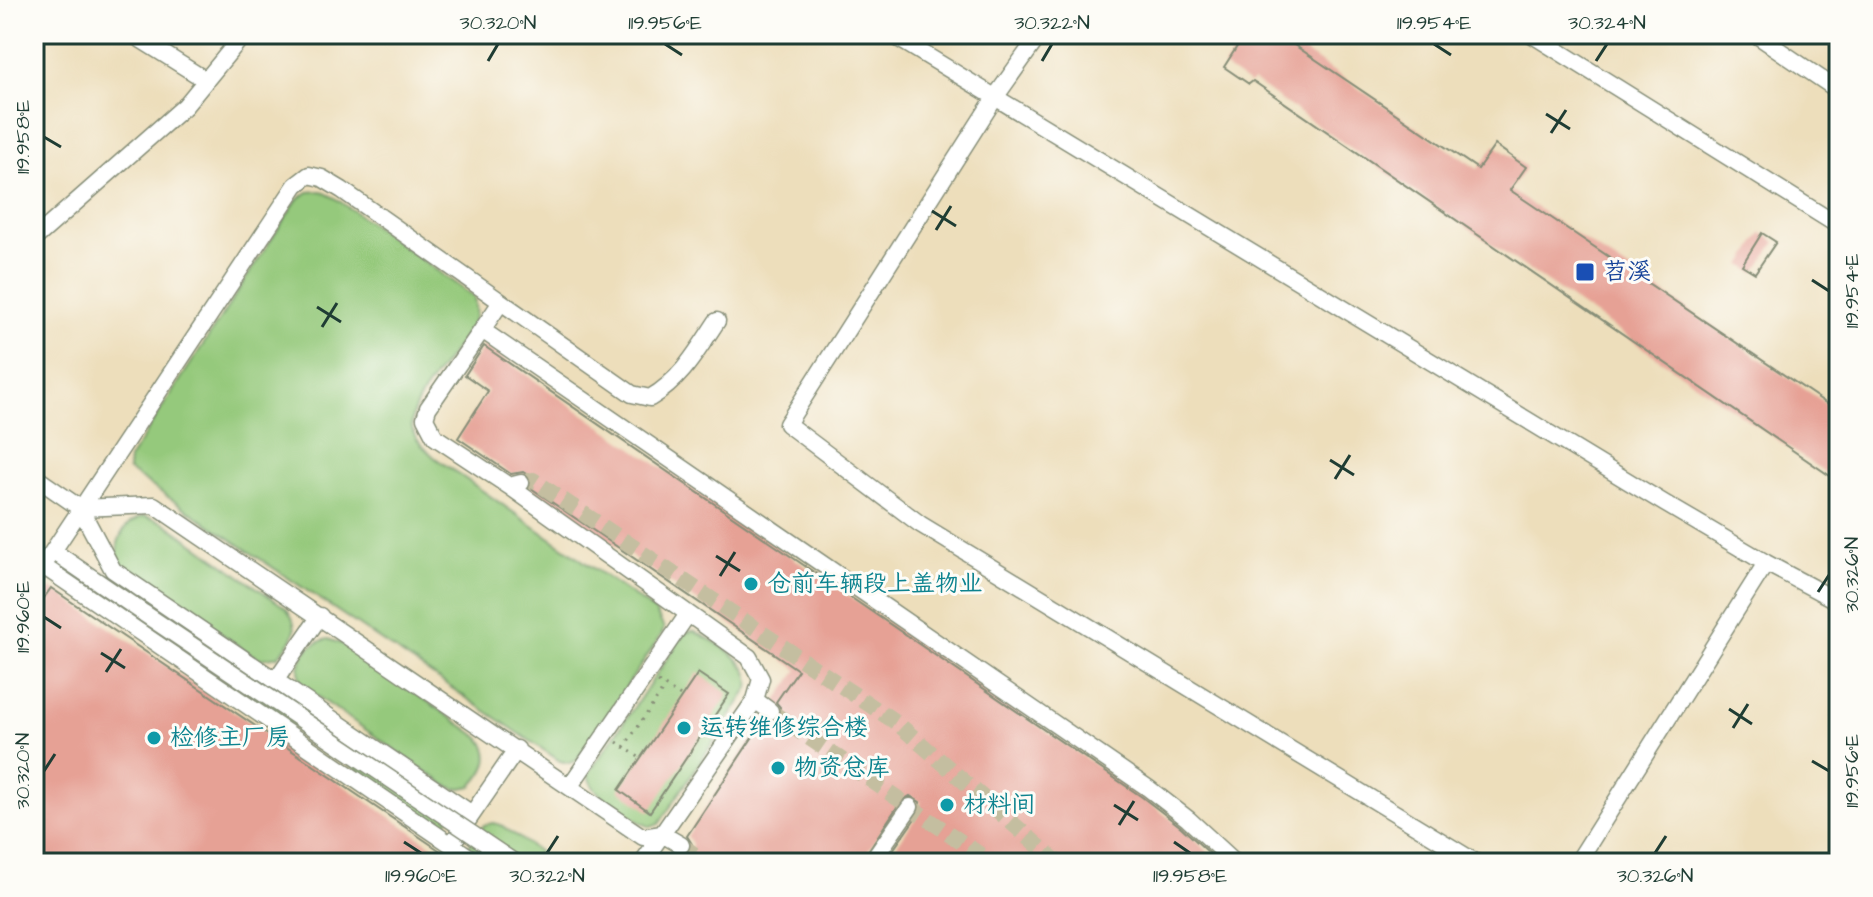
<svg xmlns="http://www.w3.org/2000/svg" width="1873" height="897" font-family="'Architects Daughter','LXGW WenKai TC',sans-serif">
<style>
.grass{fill:#95c97b;stroke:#5a8358;stroke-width:2}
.building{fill:#e6a195}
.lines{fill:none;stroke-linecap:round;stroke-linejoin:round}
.minor-tunnel{stroke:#c4bea0;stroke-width:16;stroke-dasharray:16 8;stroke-linecap:butt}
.minor-casing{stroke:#868e78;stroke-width:19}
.path{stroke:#868e78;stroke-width:3;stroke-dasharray:2 6;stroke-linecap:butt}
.minor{stroke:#fff;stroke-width:16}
.minor-bridge-casing{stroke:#868e78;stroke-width:19;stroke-linecap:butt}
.minor-bridge{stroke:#fff;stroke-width:16}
.ticks{fill:none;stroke:#1f3d34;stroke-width:3}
.transit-dot{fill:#1a4fb4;stroke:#fdfcf7;stroke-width:3}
.culture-dot{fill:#0f9aa8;stroke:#fdfcf7;stroke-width:3}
.labels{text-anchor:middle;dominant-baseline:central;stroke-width:6;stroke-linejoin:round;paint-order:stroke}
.transit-label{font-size:24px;fill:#164399;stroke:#fdfcf7;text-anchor:start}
.culture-label{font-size:24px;fill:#0d838f;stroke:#fdfcf7;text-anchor:start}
.neatline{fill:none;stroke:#1f3d34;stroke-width:3}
.ticks-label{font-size:20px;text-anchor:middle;fill:#1f3d34}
</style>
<rect width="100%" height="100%" fill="#fdfcf7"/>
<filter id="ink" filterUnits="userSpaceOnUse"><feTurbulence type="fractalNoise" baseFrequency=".0125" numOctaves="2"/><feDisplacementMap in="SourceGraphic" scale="16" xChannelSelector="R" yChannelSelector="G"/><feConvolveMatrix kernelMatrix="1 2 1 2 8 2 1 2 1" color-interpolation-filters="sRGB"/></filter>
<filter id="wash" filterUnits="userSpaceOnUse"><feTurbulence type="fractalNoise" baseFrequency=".006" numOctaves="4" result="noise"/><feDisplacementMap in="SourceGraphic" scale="32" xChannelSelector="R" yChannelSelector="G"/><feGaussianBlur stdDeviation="1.8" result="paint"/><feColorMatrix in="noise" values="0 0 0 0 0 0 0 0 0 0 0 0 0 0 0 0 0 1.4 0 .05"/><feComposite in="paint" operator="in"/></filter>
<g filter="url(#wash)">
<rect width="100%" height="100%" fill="#eddebb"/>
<path class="grass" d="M321 191 335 198 474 297C475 303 476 309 475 316 469 343 405 398 412 428 415 441 425 448 434 457L655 611 664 628 662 634 576 761 569 763 560 761 128 470 129 459 297 200 308 192Z
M144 516 163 522 286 608C302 628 294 640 278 656L262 659 252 655 124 567C109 548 122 523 144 516Z
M65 568 106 573 442 803 449 808 451 814 443 828 64 570Z
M693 631C713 640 755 662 749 688L659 824 651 827C634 820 585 792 589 773L685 633Z
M328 639 347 646 480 738C495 756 486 771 472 786L456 789 446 785 301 685C295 663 304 644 328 639Z
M493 823 501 825 554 863H494L469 846 484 825Z"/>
<g id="blocks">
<path class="building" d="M1245 34H1285L1284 38 1478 169 1495 145 1526 167 1510 190 1839 412V482L1253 81 1249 84 1224 67Z
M1762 233 1776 242 1755 273 1742 265Z
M484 346 1142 797 1181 827 1220 863H884L919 813 920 802 910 796 901 801 860 863H669L675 854 682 856 690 851 692 844 687 836 764 720 774 721 779 717 780 707 776 702 798 670 531 488 532 481 528 475 523 472 511 474 458 438 488 391 465 375Z
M51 588 445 854 458 863H34V612Z
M698 673 729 694 650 812 619 790Z"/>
</g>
</g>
<g filter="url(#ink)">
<use href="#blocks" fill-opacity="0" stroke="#868e78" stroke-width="2"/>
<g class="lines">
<path class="minor-tunnel" d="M521 483 533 480 897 723 1058 863
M770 711 992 863
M681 845 706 863"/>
<defs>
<path id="minor" d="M132 34 204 79
M891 34 1664 503 1766 563 1839 602
M1040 34 996 96 787 424 920 524 1477 863
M1531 34 1839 226
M1755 34 1839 91
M34 239 185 106 244 34
M482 330 501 302
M38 479 80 508 113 570 472 814
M521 483 509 486 435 437 425 418 428 408 482 330 1148 788 1188 819 1236 863
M509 486 749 657 761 679 755 700
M80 508 154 505 643 837 662 834 681 845
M53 551 145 614
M43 566 296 185 309 175 322 178 342 190 632 394 650 398C682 379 697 351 717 321
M34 579 43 566 478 863
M275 681 320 616
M570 786 688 614
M451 845 517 749
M642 863 755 700 770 711
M871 863 910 807
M1577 863 1766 563"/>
</defs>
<use href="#minor" class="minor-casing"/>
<path class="path" d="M658 682 682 697
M617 742 640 758
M624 747 665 687"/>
<use href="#minor" class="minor"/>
<defs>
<path id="minor-bridge" d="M145 614 515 863"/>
</defs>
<use href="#minor-bridge" class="minor-bridge-casing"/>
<use href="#minor-bridge" class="minor-bridge"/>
</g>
</g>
<path class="ticks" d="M665 44 682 55M1434 44 1451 55M488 61 498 44M1042 61 1052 44M1596 61 1607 44M1546 114 1570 129M1551 133 1566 110M44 137 61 147M932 211 956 226M936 230 951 206M1812 280 1829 291M317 307 341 322M322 327 337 303M1330 460 1354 475M1335 479 1350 455M716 556 740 571M720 576 735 552M1818 592 1829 575M44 617 61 628M101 653 125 668M106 672 121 649M1729 709 1752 724M1733 728 1748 704M1812 761 1829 771M44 771 55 754M1114 805 1138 820M1119 825 1134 801M404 842 421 853M1174 842 1190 853M547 853 558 836M1655 853 1666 836"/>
<rect class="transit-dot" x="1575" y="262" width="20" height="20" rx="4"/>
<g class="culture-dot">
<circle cx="751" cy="584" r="8"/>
<circle cx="684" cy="728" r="8"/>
<circle cx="154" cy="738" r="8"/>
<circle cx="778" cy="768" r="8"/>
<circle cx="947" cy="805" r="8"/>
</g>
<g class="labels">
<g class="transit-label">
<text x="1603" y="272">苕溪</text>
</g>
<g class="culture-label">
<text x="767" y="584">仓前车辆段上盖物业</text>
<text x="700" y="728">运转维修综合楼</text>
<text x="170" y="738">检修主厂房</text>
<text x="794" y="768">物资总库</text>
<text x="963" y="805">材料间</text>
</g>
</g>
<rect width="1873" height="897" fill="none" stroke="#fdfcf7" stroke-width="88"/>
<rect x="44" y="44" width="1785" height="809" class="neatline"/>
<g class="ticks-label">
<text x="498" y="29">30.320°N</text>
<text x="665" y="29">119.956°E</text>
<text x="1052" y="29">30.322°N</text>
<text x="1434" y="29">119.954°E</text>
<text x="1607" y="29">30.324°N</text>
<text transform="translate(22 137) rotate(-90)" y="7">119.958°E</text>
<text transform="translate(1851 291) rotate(-90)" y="7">119.954°E</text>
<text transform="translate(1851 575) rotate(-90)" y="7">30.326°N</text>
<text transform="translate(22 617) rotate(-90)" y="7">119.960°E</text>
<text transform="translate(22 771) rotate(-90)" y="7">30.320°N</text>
<text transform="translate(1851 771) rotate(-90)" y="7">119.956°E</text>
<text x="421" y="882">119.960°E</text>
<text x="547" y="882">30.322°N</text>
<text x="1190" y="882">119.958°E</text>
<text x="1655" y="882">30.326°N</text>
</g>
</svg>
